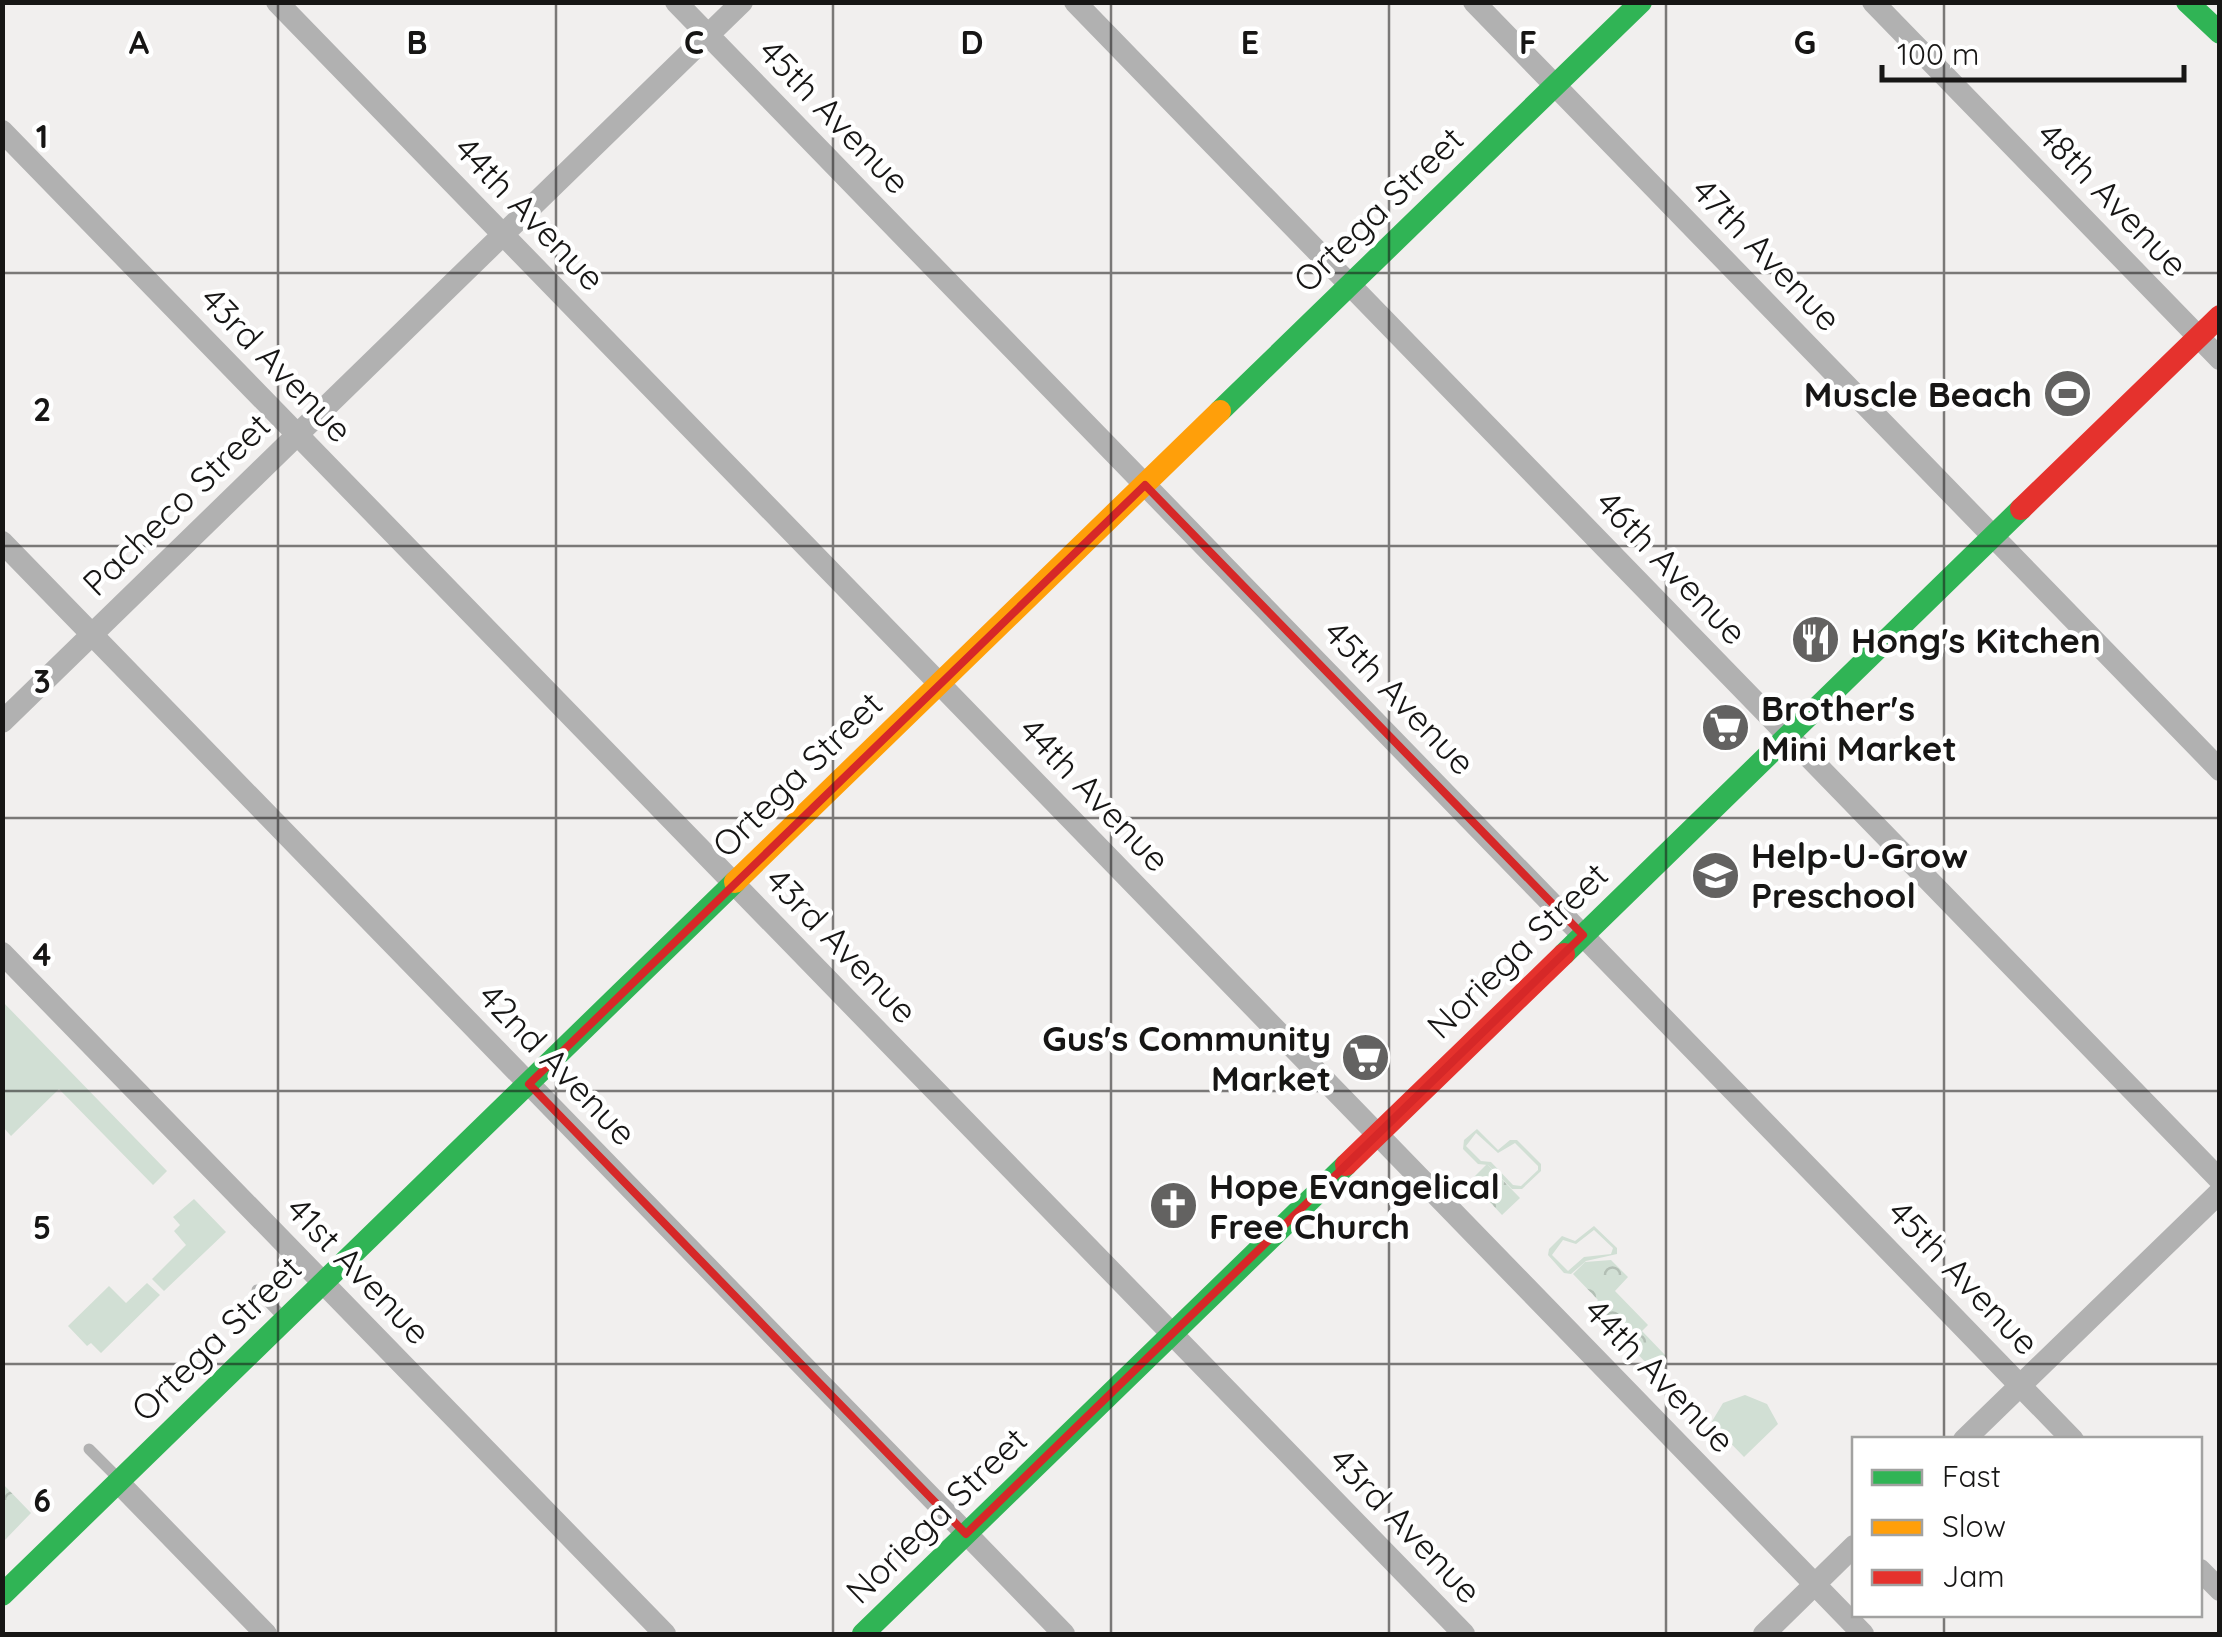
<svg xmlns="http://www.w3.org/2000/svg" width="2222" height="1637" font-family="Quicksand,sans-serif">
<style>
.grass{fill:#d1dfd4;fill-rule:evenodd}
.forest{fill:url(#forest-crowns)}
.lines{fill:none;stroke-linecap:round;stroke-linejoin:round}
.lane{stroke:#b1b1b1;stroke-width:11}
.street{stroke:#b1b1b1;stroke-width:22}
.fast{stroke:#30b455;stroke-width:22}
.slow{stroke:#ff9f0a;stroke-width:22}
.jam{stroke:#e5322d;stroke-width:22}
.marked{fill:none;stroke:#d62828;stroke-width:8;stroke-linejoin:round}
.grid{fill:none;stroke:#171615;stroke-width:2.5;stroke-opacity:0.55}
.labels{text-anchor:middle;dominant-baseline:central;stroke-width:9;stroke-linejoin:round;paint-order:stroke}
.street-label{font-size:35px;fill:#171615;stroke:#fff}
.poi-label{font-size:35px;font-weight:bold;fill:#171615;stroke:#fff;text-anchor:start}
.grid-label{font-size:32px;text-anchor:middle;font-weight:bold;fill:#171615;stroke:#fff;stroke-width:9;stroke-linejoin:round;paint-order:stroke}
</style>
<defs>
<pattern id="forest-crowns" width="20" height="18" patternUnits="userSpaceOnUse" patternTransform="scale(2.5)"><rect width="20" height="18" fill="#d1dfd4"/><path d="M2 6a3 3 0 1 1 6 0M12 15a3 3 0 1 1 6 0" fill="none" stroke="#b3bfb5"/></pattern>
</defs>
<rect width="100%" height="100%" fill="#f1efee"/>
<path class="grass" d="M2 1001 167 1171 153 1185 59 1089 11 1136 3 1127Z
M1477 1129 1498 1150 1510 1140H1517L1541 1164V1171L1522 1189H1512L1488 1165 1478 1164 1463 1149 1464 1140ZM1476 1133 1498 1153 1515 1143 1538 1166V1170L1521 1186 1513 1185 1491 1162 1481 1161 1466 1146Z
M194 1199 226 1232 164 1291 152 1279 186 1245 174 1231 180 1225 173 1217Z
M1594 1226 1617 1248V1254L1586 1261 1571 1274 1564 1273 1548 1255 1549 1249 1562 1236 1575 1241ZM1594 1230 1613 1248 1611 1254 1584 1257 1568 1271 1552 1255 1563 1240 1576 1244Z
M147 1283 160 1295 101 1353 91 1343 87 1346 68 1326 109 1286 126 1303Z
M1745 1395 1767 1404 1778 1424 1744 1457 1711 1423 1723 1403Z"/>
<path class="forest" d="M1487 1164 1520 1198 1502 1215 1470 1181Z
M1611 1260 1628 1277 1615 1291 1648 1325 1642 1331 1666 1356 1653 1370 1592 1307 1598 1300 1573 1274 1585 1262Z
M3 1484 31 1513 3 1542Z"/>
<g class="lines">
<path class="lane" d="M257 1290 283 1317
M89 1449 118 1478"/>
<path class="street" d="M277 2 1863 1634
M676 2 2073 1440
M1075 2 2220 1180
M1474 2 2220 770
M1873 2 2220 359
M2 131 1464 1634
M2 542 1064 1634
M2 722 742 2
M2 953 665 1634
M1964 1440 2220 1192
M118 1482 266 1634
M2200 1570 2220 1590
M1764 1634 1854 1546"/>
<path class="fast" d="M2187 2 2220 33
M1220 411 1641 2
M1564 954 2021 509
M2 1595 735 882
M863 1634 1346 1165"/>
<path class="slow" d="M735 882 1220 411"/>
<path class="jam" d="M2021 509 2220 316
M1346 1165 1564 954"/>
</g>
<path class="marked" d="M1145 485 1583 935 966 1534 529 1084Z"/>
<path class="grid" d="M278 2V1634M556 2V1634M833 2V1634M1111 2V1634M1389 2V1634M1666 2V1634M1944 2V1440M2 273H2220M2 546H2220M2 818H2220M2 1091H2220M2 1364H2220M1944 1614V1634"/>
<defs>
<symbol id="stadium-disc" viewBox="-11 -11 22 22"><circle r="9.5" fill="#636261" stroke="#fff"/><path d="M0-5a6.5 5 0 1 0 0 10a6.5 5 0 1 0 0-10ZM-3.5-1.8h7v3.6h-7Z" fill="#fff"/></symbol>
<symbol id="restaurant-disc" viewBox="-11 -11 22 22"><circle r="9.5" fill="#636261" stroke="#fff"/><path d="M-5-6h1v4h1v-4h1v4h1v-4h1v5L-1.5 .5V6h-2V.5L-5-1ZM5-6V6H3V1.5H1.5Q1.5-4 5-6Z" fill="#fff"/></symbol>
<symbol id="supermarket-disc" viewBox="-11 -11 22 22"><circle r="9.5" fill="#636261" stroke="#fff"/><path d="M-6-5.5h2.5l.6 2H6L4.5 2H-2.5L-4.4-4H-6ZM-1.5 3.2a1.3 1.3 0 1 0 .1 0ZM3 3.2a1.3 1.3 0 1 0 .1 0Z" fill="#fff"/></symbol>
<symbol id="school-disc" viewBox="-11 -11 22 22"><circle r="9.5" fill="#636261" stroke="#fff"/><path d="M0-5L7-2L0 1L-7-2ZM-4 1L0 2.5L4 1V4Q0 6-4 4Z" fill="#fff"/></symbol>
<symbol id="church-disc" viewBox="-11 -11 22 22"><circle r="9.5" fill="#636261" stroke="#fff"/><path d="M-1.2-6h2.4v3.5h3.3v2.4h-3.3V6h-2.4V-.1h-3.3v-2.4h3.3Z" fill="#fff"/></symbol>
</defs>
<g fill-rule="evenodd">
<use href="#stadium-disc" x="2040" y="366" width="55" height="55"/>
<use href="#restaurant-disc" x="1788" y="612" width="55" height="55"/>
<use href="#supermarket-disc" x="1698" y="700" width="55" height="55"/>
<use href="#school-disc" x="1688" y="848" width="55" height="55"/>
<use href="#supermarket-disc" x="1338" y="1030" width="55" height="55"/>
<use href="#church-disc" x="1146" y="1178" width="55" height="55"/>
</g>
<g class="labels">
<g class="street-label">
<text transform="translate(835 116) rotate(46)">45th Avenue</text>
<text transform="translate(2113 199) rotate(46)">48th Avenue</text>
<text transform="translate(1378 209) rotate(-44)">Ortega Street</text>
<text transform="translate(530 213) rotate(46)">44th Avenue</text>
<text transform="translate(1767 254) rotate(46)">47th Avenue</text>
<text transform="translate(277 364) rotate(46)">43rd Avenue</text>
<text transform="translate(176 504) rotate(-44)">Pacheco Street</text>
<text transform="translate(1672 567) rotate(46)">46th Avenue</text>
<text transform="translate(1400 697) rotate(46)">45th Avenue</text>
<text transform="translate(797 774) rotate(-44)">Ortega Street</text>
<text transform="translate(1095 794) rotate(46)">44th Avenue</text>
<text transform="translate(842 945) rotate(46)">43rd Avenue</text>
<text transform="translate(1517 950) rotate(-44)">Noriega Street</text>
<text transform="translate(558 1064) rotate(46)">42nd Avenue</text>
<text transform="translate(359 1270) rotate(46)">41st Avenue</text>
<text transform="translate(1964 1277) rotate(46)">45th Avenue</text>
<text transform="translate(216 1338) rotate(-44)">Ortega Street</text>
<text transform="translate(1660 1375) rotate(46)">44th Avenue</text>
<text transform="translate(936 1515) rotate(-44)">Noriega Street</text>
<text transform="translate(1406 1525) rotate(46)">43rd Avenue</text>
</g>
<g class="poi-label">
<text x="2032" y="394" text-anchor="end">Muscle Beach</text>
<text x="1851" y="640">Hong's Kitchen</text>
<text x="1761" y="708">Brother's<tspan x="1761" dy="40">Mini Market</tspan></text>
<text x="1751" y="855">Help-U-Grow<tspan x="1751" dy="40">Preschool</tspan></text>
<text x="1331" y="1038" text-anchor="end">Gus's Community<tspan x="1331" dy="40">Market</tspan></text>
<text x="1209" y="1186">Hope Evangelical<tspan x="1209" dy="40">Free Church</tspan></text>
</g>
</g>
<g class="grid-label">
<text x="139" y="54">A</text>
<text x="417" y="54">B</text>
<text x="694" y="54">C</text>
<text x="972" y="54">D</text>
<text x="1250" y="54">E</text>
<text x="1528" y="54">F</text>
<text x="1805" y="54">G</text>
<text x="42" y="148">1</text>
<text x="42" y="421">2</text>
<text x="42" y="693">3</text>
<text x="42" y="966">4</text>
<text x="42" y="1239">5</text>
<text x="42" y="1512">6</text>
</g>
<rect width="2222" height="1637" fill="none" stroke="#171615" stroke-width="10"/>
<rect x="1852" y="1437" width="350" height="180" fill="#ffffff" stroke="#a2a2a1" stroke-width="2.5"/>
<rect x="1872" y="1470" width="50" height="15" fill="#30b455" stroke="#a2a2a1" stroke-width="2.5"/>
<text x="1942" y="1487" font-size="30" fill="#171615">Fast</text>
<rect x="1872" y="1520" width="50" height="15" fill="#ff9f0a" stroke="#a2a2a1" stroke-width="2.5"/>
<text x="1942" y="1537" font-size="30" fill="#171615">Slow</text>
<rect x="1872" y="1570" width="50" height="15" fill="#e5322d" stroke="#a2a2a1" stroke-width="2.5"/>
<text x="1942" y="1587" font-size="30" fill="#171615">Jam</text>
<path d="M1882 65v15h302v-15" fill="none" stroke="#171615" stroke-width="5"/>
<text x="1897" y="65" font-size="30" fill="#171615" stroke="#ffffff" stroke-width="8" paint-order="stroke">100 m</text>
</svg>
